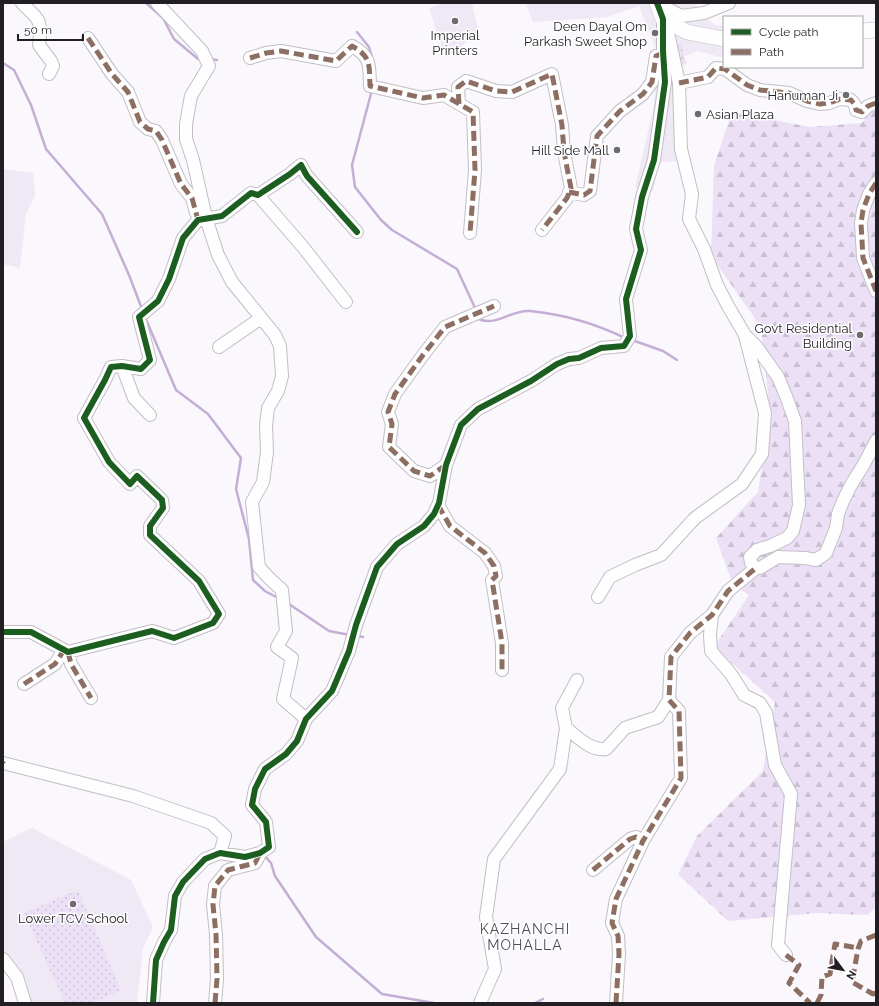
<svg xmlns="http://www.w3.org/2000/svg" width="879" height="1006" font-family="Raleway,sans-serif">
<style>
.built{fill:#efe9f5}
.grass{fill:url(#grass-dots)}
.forest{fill:url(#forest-firs)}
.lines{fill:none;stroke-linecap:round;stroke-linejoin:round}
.stream{stroke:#c4aed5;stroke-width:2.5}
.minor-casing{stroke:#c2bfc4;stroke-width:14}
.major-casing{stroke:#c2bfc4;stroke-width:16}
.minor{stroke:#fefeff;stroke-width:12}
.major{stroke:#fefeff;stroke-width:15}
.quiet{stroke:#8d6e63;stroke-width:5;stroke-dasharray:10 5;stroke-linecap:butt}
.cycleway-casing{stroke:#fff;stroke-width:8}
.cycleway{stroke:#1b5e20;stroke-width:6}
.poi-dot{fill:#6d6a70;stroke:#fff;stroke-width:1.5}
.labels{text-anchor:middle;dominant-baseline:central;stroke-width:3;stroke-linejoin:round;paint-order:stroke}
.poi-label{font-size:13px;fill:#211e24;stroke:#fff;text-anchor:end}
.neighbourhood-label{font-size:14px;letter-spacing:1px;fill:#504956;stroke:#fff}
</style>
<defs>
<pattern id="grass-dots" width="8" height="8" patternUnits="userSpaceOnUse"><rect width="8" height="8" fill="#ece0f6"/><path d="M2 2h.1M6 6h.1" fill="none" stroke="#cac0d3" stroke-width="1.8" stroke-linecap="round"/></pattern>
<pattern id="forest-firs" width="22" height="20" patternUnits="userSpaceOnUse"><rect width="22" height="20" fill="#ece0f6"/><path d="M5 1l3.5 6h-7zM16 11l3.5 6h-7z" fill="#cac0d3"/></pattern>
</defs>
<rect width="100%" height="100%" fill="#faf7fd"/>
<path class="built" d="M445 3H472L479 34 445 57 429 8Z
M525 3H695L701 12 715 25 724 26V58L698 51 680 58 686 161 659 162 653 191 635 188 653 110 659 57 639 6 607 17 533 22Z
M3 169 33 173 35 196 26 214 20 268 3 264Z
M32 828 131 880 153 927 143 948 137 1003H30L3 954V842Z"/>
<path class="grass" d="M681 43 686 64 678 66 673 44Z
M78 890 121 990 93 1003H65L24 913Z"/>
<path class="forest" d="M876 101V907L867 915 816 913 728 921 678 874 697 836 763 771 775 702 714 647 749 595 733 585 716 538 758 492 770 414 761 327 711 256 714 165 732 112 810 127 862 123Z"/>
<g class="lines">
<path class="stream" d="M146 3 163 18 174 39 198 59H202
M357 32 369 47 372 57
M209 59 217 60
M3 63 14 70 31 105 46 149 102 214 129 275 142 309
M372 90 352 165 355 187 381 220 392 230 457 269 476 310
M145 317 176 390 208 414 241 458 236 489 249 539 253 580 265 591 278 598
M478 317 479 319C496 327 512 309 530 311 562 314 596 324 625 338
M632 340 663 351 677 360
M286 602 329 631 350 635
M357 636 363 637
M264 855 271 863 275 876 316 937 382 994 434 1003
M535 1003 543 999"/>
<defs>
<path id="minor" d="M22 3C40 21 42 19 39 45L51 61 53 66 49 74
M157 3 202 51 209 66 191 96 186 124V139L193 160 206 218 218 255 232 282 275 335 280 346 282 376 278 391 268 408 266 426 267 452 263 482 252 502 259 567 269 578 282 590 286 631 277 647 292 658 283 699 306 719
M657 3 681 16 704 13 729 3
M668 33 679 83 681 149 692 194 689 219 704 249 717 285 728 306 745 335 756 346 778 377 786 396 795 421 799 505 793 531 787 538 770 546 757 550 750 557 751 563 756 568H760L778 557 805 558 816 560 826 553 836 528 838 514 843 501 851 485 864 464 876 441
M88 38 112 74 128 92 140 122 148 129 156 131 162 140 181 184 192 198 196 213
M250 58 266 53 281 51 336 61 352 46C372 57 369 66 370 86L423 98 444 95 473 112 475 170 470 233
M679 83 708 77 716 68 725 69 747 85 760 90 789 93 807 101 820 104 829 103 840 99 851 100 855 105 856 110 862 112 868 106 876 103
M459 104 458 87 466 81 496 91 512 92 552 74 562 125 564 152 571 188 567 198 542 230
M876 183 869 194 863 210 861 223 863 258 876 291
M569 192 584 195 590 191 597 136 620 111 643 94 652 82 656 56 663 53V51
M258 195 303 247 346 302
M219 347 261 318
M122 366 134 398 150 415
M446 465 430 476 414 471 389 447 392 424 388 412 395 394 423 355 445 327 494 306
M438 505 450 526 485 553 494 566 496 576 492 580 502 643V670
M598 597 610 577 635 565 661 555 695 518 742 484 762 454 765 413 745 336
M712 615 710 635 711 651 731 674 744 695 760 703 766 713 775 765 791 794 778 945 786 955
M3 632H31L68 652 152 631 174 638 213 623 219 614 199 581 150 535V526L163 508 162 500 137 476 130 484 109 462 84 418 105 380 111 367 122 366 141 369 150 360 139 317 158 301 169 279 183 238 198 220 222 216 251 193 258 195 290 174 301 165 307 176 357 232
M68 652 71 664 91 698
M24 684 55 664 64 650
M566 728C578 737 590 751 606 749L625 728 658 717 669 700
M3 763 133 796 211 823 225 836 220 853
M593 870 630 839 636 837 643 841
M3 959 17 977 25 1003
M153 1003 156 960 164 942 171 930 175 896 183 882 205 859 220 853 245 857 260 853 269 847 266 822 252 805 255 789 265 769 286 754 297 741 306 719 332 691 349 651 356 625 377 567 397 544 424 526 434 514 439 503 446 465 461 425 478 409 531 381 557 364 569 359 579 358 601 348 624 346 630 336 626 299 641 250 636 229 642 197 654 160 665 82 663 51V19
M215 1003 217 979 216 934 213 905 215 886 228 870 255 863 259 856
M480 1003 495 969 486 917 494 859 560 769 566 728 562 708 577 680
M616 1003 619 954 618 936 612 923 616 899 643 841 681 778 679 711 669 700 671 657 690 633 712 615 728 591 756 568"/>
<path id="major" d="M657 3 663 19 687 32 724 39
M862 31 876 30"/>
</defs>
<use href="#minor" class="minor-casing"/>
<use href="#major" class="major-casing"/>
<use href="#minor" class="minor"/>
<use href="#major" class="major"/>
<path class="quiet" d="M88 38 112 74 128 92 140 122 148 129 156 131 162 140 181 184 192 198 198 220
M250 58 266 53 281 51 336 61 352 46C372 57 369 66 370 86L423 98 444 95 473 112 475 170 470 233
M679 83 708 77 716 68 725 69 747 85 760 90 789 93 807 101 820 104 829 103 840 99 851 100 855 105 856 110 862 112 868 106 876 103
M459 104 458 87 466 81 496 91 512 92 552 74 562 125 564 152 571 188 567 198 542 230
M876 183 869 194 863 210 861 223 863 258 876 291
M569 192 584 195 590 191 597 136 620 111 643 94 652 82 656 56 663 53V51
M446 465 430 476 414 471 389 447 392 424 388 412 395 394 423 355 445 327 494 306
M438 505 450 526 485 553 494 566 496 576 492 580 502 643V670
M68 652 71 664 91 698
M24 684 55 664 64 650
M3 763 4 764
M593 870 630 839 636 837 643 841
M876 935 861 941 858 949 852 982 873 994 876 993
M786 955 799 965 789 983 810 1003
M215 1003 217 979 216 934 213 905 215 886 228 870 255 863 260 853
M616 1003 619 954 618 936 612 923 616 899 643 841 681 778 679 711 669 700 671 657 690 633 712 615 728 591 756 568
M817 1003 821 995 822 977 830 974 835 944 858 948"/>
<defs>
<path id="cycleway" d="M3 632H31L68 652 152 631 174 638 213 623 219 614 199 581 150 535V526L163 508 162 500 137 476 130 484 109 462 84 418 105 380 111 367 122 366 141 369 150 360 139 317 158 301 169 279 183 238 198 220 222 216 251 193 258 195 290 174 301 165 307 176 357 232
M153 1003 156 960 164 942 171 930 175 896 183 882 205 859 220 853 245 857 260 853 269 847 266 822 252 805 255 789 265 769 286 754 297 741 306 719 332 691 349 651 356 625 377 567 397 544 424 526 434 514 439 503 446 465 461 425 478 409 531 381 557 364 569 359 579 358 601 348 624 346 630 336 626 299 641 250 636 229 642 197 654 160 665 82 663 51V19L657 3"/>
</defs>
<use href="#cycleway" class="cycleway-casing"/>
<use href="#cycleway" class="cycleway"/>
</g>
<g class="poi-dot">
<circle cx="455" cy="21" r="4"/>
<circle cx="655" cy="33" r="4"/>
<circle cx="846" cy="95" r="4"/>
<circle cx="698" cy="114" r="4"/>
<circle cx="617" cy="150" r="4"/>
<circle cx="860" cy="335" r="4"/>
<circle cx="73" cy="904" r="4"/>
</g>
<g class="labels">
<g class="poi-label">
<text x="647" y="26">Deen Dayal Om<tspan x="647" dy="15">Parkash Sweet Shop</tspan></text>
<text x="455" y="35" text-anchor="middle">Imperial<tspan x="455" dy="15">Printers</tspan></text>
<text x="838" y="95">Hanuman Ji</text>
<text x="706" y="114" text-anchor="start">Asian Plaza</text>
<text x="609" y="150">Hill Side Mall</text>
<text x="852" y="328">Govt Residential<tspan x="852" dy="15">Building</tspan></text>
<text x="73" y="918" text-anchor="middle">Lower TCV School</text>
</g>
<g class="neighbourhood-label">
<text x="525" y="929">KAZHANCHI<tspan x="525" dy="16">MOHALLA</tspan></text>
</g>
</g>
<rect width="879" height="1006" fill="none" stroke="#211e24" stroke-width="8"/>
<rect x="723" y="16" width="140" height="52" fill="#ffffff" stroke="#a6a5a7"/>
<rect x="731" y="29" width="20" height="6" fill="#1b5e20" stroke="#a6a5a7"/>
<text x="759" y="36" font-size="12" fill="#211e24">Cycle path</text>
<rect x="731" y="49" width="20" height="6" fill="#8d6e63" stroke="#a6a5a7"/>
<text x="759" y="56" font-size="12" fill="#211e24">Path</text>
<g transform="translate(843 970) rotate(122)" stroke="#ffffff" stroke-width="3" paint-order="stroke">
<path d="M0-3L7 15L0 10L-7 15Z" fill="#211e24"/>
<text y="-6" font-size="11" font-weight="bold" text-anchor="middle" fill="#211e24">N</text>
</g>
<path d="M18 34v6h65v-6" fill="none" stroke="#211e24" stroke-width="2"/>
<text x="24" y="34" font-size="12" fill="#211e24" stroke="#ffffff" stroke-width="3" paint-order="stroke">50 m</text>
</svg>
